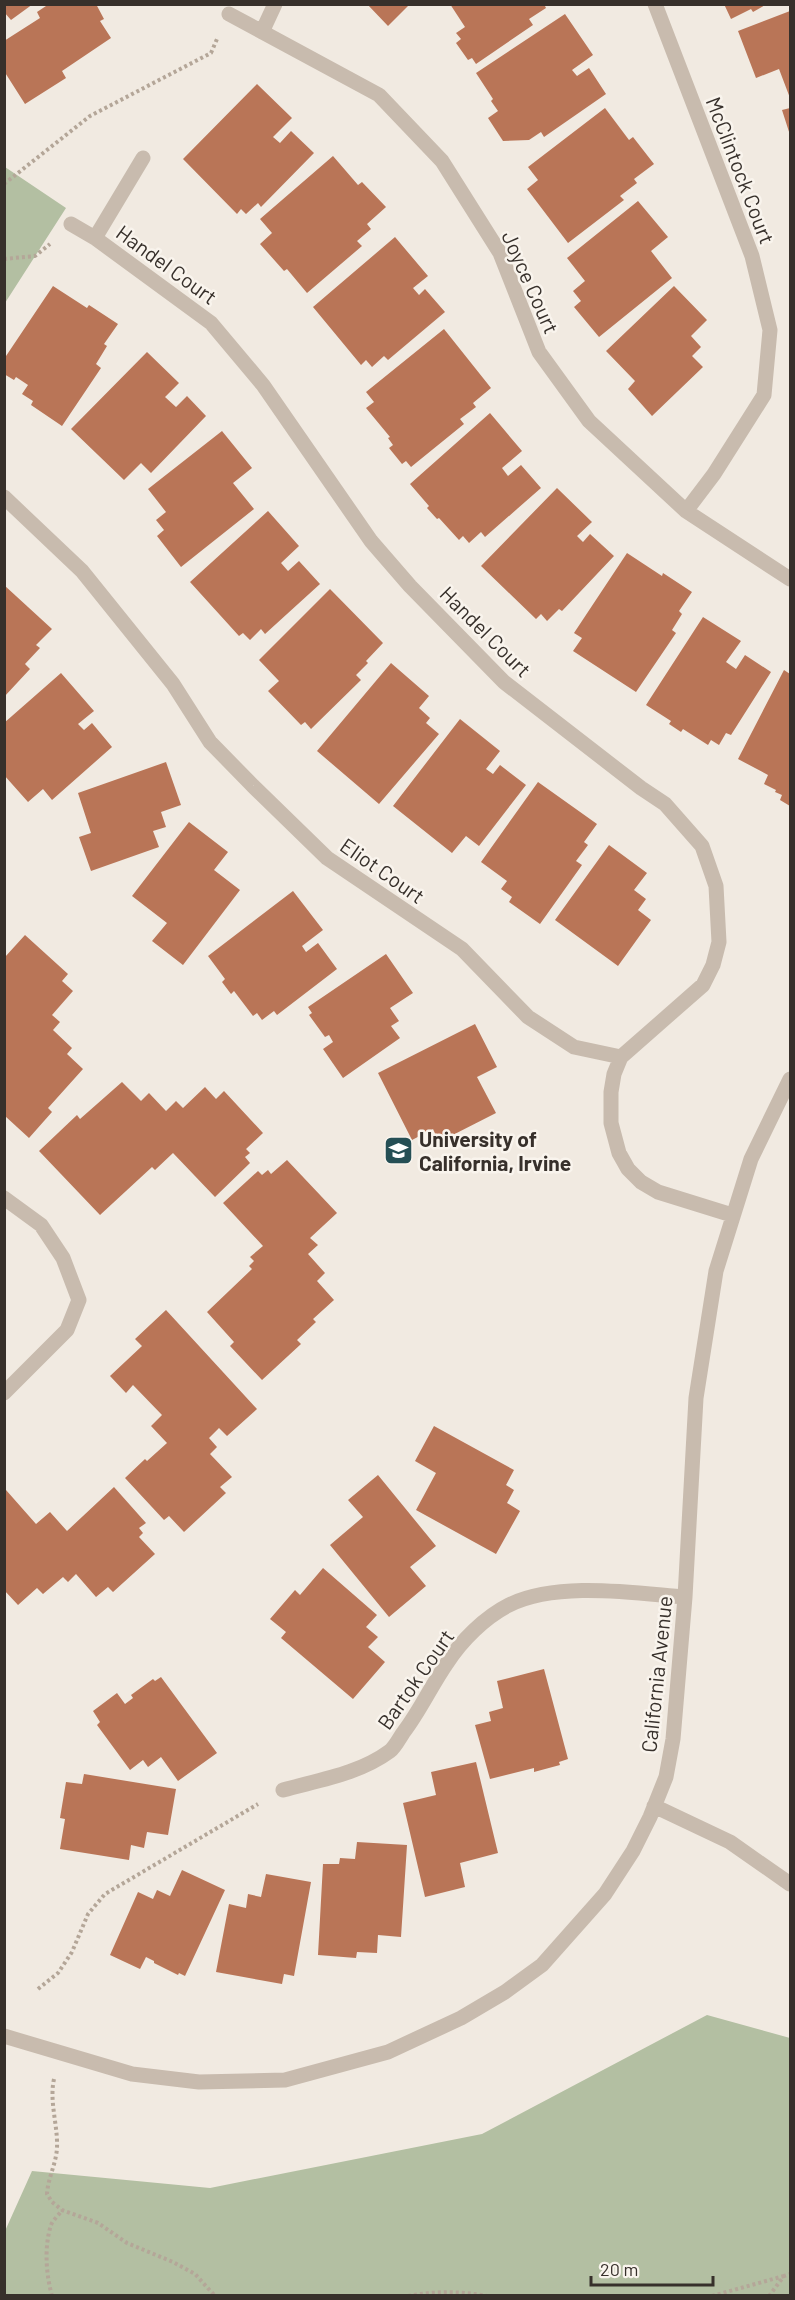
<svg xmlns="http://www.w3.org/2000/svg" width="795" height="2300" font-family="Barlow,sans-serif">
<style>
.green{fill:#b3bfa2}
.building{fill:#b97557}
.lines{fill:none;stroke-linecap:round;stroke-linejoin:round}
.path{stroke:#b4a698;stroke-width:4;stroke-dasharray:3 3;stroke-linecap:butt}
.minor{stroke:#c8bbae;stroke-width:15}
.labels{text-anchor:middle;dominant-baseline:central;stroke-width:5;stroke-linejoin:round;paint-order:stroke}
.street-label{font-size:21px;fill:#37302b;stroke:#f9f4ed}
.poi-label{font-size:21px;font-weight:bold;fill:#37302b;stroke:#f9f4ed;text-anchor:start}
</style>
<rect width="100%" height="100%" fill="#f1eae1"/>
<path class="green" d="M5 167 66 208 5 303Z
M707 2015 790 2038V2295H5V2231L32 2171 210 2188 482 2134Z"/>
<path class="building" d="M4 4H33L11 20 4 12Z
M49 4H96L104 19 100 21 111 38 62 71 66 78 25 104 4 71V41L40 18 37 12Z
M367 4H410L388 26Z
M450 4H544L546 8 529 19 533 25 476 64 472 58 468 60 456 43 461 39 456 33 465 27Z
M724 4H767L753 12 751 9 731 19Z
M790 11V98L779 69 756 78 738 31Z
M565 14 593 55 572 70 577 76 589 68 606 94 544 137 541 132 529 140 503 141 488 118 498 111 491 101 493 99 476 73Z
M257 84 292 118 273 137 280 143 291 131 314 153 261 207 258 203 246 214 241 209 237 214 183 159Z
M605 108 629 140 633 137 654 164 634 179 637 183 620 196 624 200 568 243 527 189 538 180 528 167Z
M790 108V135L782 110Z
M333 156 358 185 362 182 386 207 367 224 371 229 357 241 362 246 307 293 287 269 284 271 260 244 272 233 260 219Z
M638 201 668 237 651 251 672 278 599 337 574 307 581 301 573 291 585 281 567 258Z
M395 237 428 276 413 288 419 295 425 289 445 312 388 360 384 356 372 367 366 360 361 365 313 307Z
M53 286 87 308 89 305 118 324 104 344 107 346 96 364 101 368 62 426 31 405 33 401 22 394 28 385 16 377 14 380 4 374V359Z
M674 286 707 320 691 336 701 347 692 356 703 367 652 416 628 389 635 381 606 351Z
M444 329 491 388 473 403 476 407 460 419 464 424 411 467 406 461 402 464 389 448 393 445 388 438 390 437 366 408 374 402 366 392Z
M147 352 179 383 165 397 176 407 187 396 206 416 151 473 141 463 124 480 71 429Z
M490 413 522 451 502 468 508 476 521 465 541 488 485 537 481 532 469 543 463 536 459 540 439 518 437 519 427 508 429 506 410 484Z
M222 431 252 468 233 483 254 509 181 567 157 536 164 530 156 520 166 512 148 489Z
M557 488 592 522 577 536 583 542 590 534 614 556 562 611 559 609 547 621 541 614 536 619 481 566Z
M268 511 299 546 281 563 288 571 299 561 320 584 265 634 261 629 250 640 243 633 239 636 190 582Z
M627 553 662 576 663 573 692 592 679 611 682 614 672 630 676 633 636 692 573 651 582 638 574 633Z
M4 585 52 629 36 645 40 648 25 664 30 669 4 697Z
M330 589 383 643 366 661 368 663 356 675 361 680 311 729 305 722 301 725 268 691 279 681 259 660Z
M703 617 741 641 726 662 736 669 745 655 771 672 731 735 726 733 719 745 711 740 708 745 683 729 681 732 669 724 671 721 646 705Z
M391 663 429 696 419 708 430 718 426 723 439 734 379 804 317 751Z
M784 670 790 674V806L780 800 782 795 775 792 776 790 764 784 768 775 738 759Z
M61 673 94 711 78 724 84 730 92 723 112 747 52 800 43 789 28 802 4 775V723Z
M460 719 500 751 486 769 493 774 500 765 526 785 479 846 466 836 452 853 393 806Z
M166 762 181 805 161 812 166 827 153 831 159 847 91 871 79 837 91 833 78 793Z
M538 782 597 824 584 842 588 845 576 861 582 865 540 924 509 902 512 897 501 889 507 881 481 862Z
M189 822 228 852 214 870 240 890 183 965 152 941 167 923 132 896Z
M609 845 647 873 634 890 646 899 638 910 651 920 618 966 555 920Z
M293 891 323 930 302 946 306 952 318 943 337 969 277 1015 274 1011 262 1020 257 1013 253 1016 234 991 231 994 222 982 225 979 208 956Z
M25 935 68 974 62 981 73 991 52 1015 60 1022 53 1030 72 1048 67 1054 83 1069 48 1108 52 1112 29 1138 5 1116V957Z
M386 954 413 993 390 1008 399 1021 391 1026 400 1038 343 1078 323 1049 333 1042 329 1035 325 1037 309 1015 312 1013 308 1007Z
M475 1024 497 1067 477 1077 496 1113 439 1142 433 1129 412 1140 378 1073Z
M122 1082 141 1101 149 1093 166 1111 176 1101 183 1108 205 1087 216 1099 224 1091 263 1133 246 1149 250 1153 245 1157 250 1163 215 1197 173 1153 155 1170 152 1167 100 1215 39 1151 77 1115 80 1119Z
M287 1160 337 1213 310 1238 318 1245 308 1254 325 1273 317 1281 334 1300 313 1319 316 1322 297 1340 301 1344 262 1380 230 1346 234 1342 207 1312 252 1269 249 1266 254 1261 250 1257 263 1246 223 1203 258 1171 262 1175 268 1170 271 1174Z
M166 1310 257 1409 227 1436 219 1428 209 1438 217 1447 210 1454 232 1477 220 1487 226 1493 184 1532 169 1516 164 1520 125 1478 145 1459 147 1461 167 1443 151 1426 162 1415 133 1385 126 1393 110 1376 142 1346 135 1339Z
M434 1426 514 1470 506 1485 514 1490 507 1503 520 1511 496 1554 416 1510 436 1473 415 1461Z
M378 1475 436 1546 410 1567 426 1586 389 1617 330 1545 363 1517 348 1500Z
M114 1487 146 1523 139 1528 143 1533 139 1537 155 1554 113 1592 108 1587 96 1597 76 1574 68 1582 63 1577 43 1594 37 1588 18 1605 4 1590V1491L6 1490 36 1524 50 1512 67 1531Z
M323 1568 377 1615 366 1627 378 1637 368 1647 385 1662 353 1699 281 1638 286 1632 270 1619 295 1590 300 1595Z
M544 1669 568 1759 559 1762 560 1765 534 1772V1768L490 1779 475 1725 491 1721 489 1712 503 1708 497 1681Z
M161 1677 217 1753 178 1781 161 1757 148 1767 143 1760 130 1770 97 1725 100 1722 93 1711 117 1693 125 1704 133 1698 131 1695 153 1679 155 1681Z
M476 1762 498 1853 460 1863 465 1887 425 1897 403 1803 436 1795 431 1772Z
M84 1774 176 1789 168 1835 147 1832 144 1848 131 1845 129 1860 60 1849 65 1819 60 1818 66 1782 82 1784Z
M357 1842 407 1845 401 1937 378 1935 377 1953 357 1952 356 1958 318 1955 323 1864H339L340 1858 355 1859Z
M182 1870 225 1890 185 1976 179 1973 178 1975 154 1963V1961L146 1957 140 1969 110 1955 138 1892 153 1899 157 1890 170 1896Z
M266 1874 311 1882 294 1976 284 1974 282 1984 216 1972 229 1904 246 1908 248 1894 261 1897Z"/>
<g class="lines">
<path class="path" d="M4 184 90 116 211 53 217 39
M4 259 35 256 50 244
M38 1989 58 1973 72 1952 88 1914 105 1894 258 1804
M54 2079C49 2102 58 2125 57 2148 56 2164 48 2178 47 2194L52 2202 62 2210 98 2223 127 2243 173 2262 195 2274 215 2296
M52 2296C46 2274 44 2247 51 2225 53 2220 59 2215 62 2210
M408 2296C435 2291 460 2291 487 2296
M712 2296 784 2276
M769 2296 784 2276 790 2274"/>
<path class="minor" d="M655 4 752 256 770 330 764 395 714 474 686 511
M229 14 379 95 442 161 500 253 539 352 589 421 686 511 790 579
M262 32 275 4
M71 224 95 238 211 323 263 385 371 541 410 586 504 682 641 788 665 804 702 846 716 886 719 942 713 965 703 985 621 1057 614 1074 611 1092V1123L619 1153 628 1169 641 1182 658 1192 732 1215
M95 238 143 158
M4 497 82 571 173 684 210 742 253 786 327 858 462 949 528 1017 574 1047 621 1057
M4 1198 41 1225 63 1258 79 1300 67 1330 4 1393
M283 1790C319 1780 359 1774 390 1751 395 1747 399 1739 403 1733 420 1711 431 1686 447 1663 461 1641 485 1617 509 1605 557 1581 634 1593 685 1597
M654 1806 730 1842 790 1884
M4 2036 132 2074 199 2082 285 2080 388 2052 461 2018 505 1992 542 1965 605 1894 633 1851 650 1817 666 1777 673 1739 685 1597 696 1398 716 1271 751 1159 790 1079"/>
</g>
<defs>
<symbol id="university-square" viewBox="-11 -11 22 22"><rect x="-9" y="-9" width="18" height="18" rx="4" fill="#254f55" stroke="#f9f4ed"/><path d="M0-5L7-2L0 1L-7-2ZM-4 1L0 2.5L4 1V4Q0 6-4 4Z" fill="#fff"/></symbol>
</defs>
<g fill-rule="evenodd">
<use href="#university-square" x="382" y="1134" width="33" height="33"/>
</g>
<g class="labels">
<g class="street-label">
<text transform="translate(741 170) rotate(69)">McClintock Court</text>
<text transform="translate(167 264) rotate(36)">Handel Court</text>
<text transform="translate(531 282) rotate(66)">Joyce Court</text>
<text transform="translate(486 631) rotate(45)">Handel Court</text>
<text transform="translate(383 870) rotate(35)">Eliot Court</text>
<text transform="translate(656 1674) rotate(-84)">California Avenue</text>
<text transform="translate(415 1679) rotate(-55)">Bartok Court</text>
</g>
<g class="poi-label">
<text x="419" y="1138">University of<tspan x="419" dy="24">California, Irvine</tspan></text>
</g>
</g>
<rect width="795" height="2300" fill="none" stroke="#37302b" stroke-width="12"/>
<path d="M591 2276v9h122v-9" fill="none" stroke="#37302b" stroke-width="3"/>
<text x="600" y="2276" font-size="18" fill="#37302b" stroke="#f9f4ed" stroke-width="4.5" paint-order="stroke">20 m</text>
</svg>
